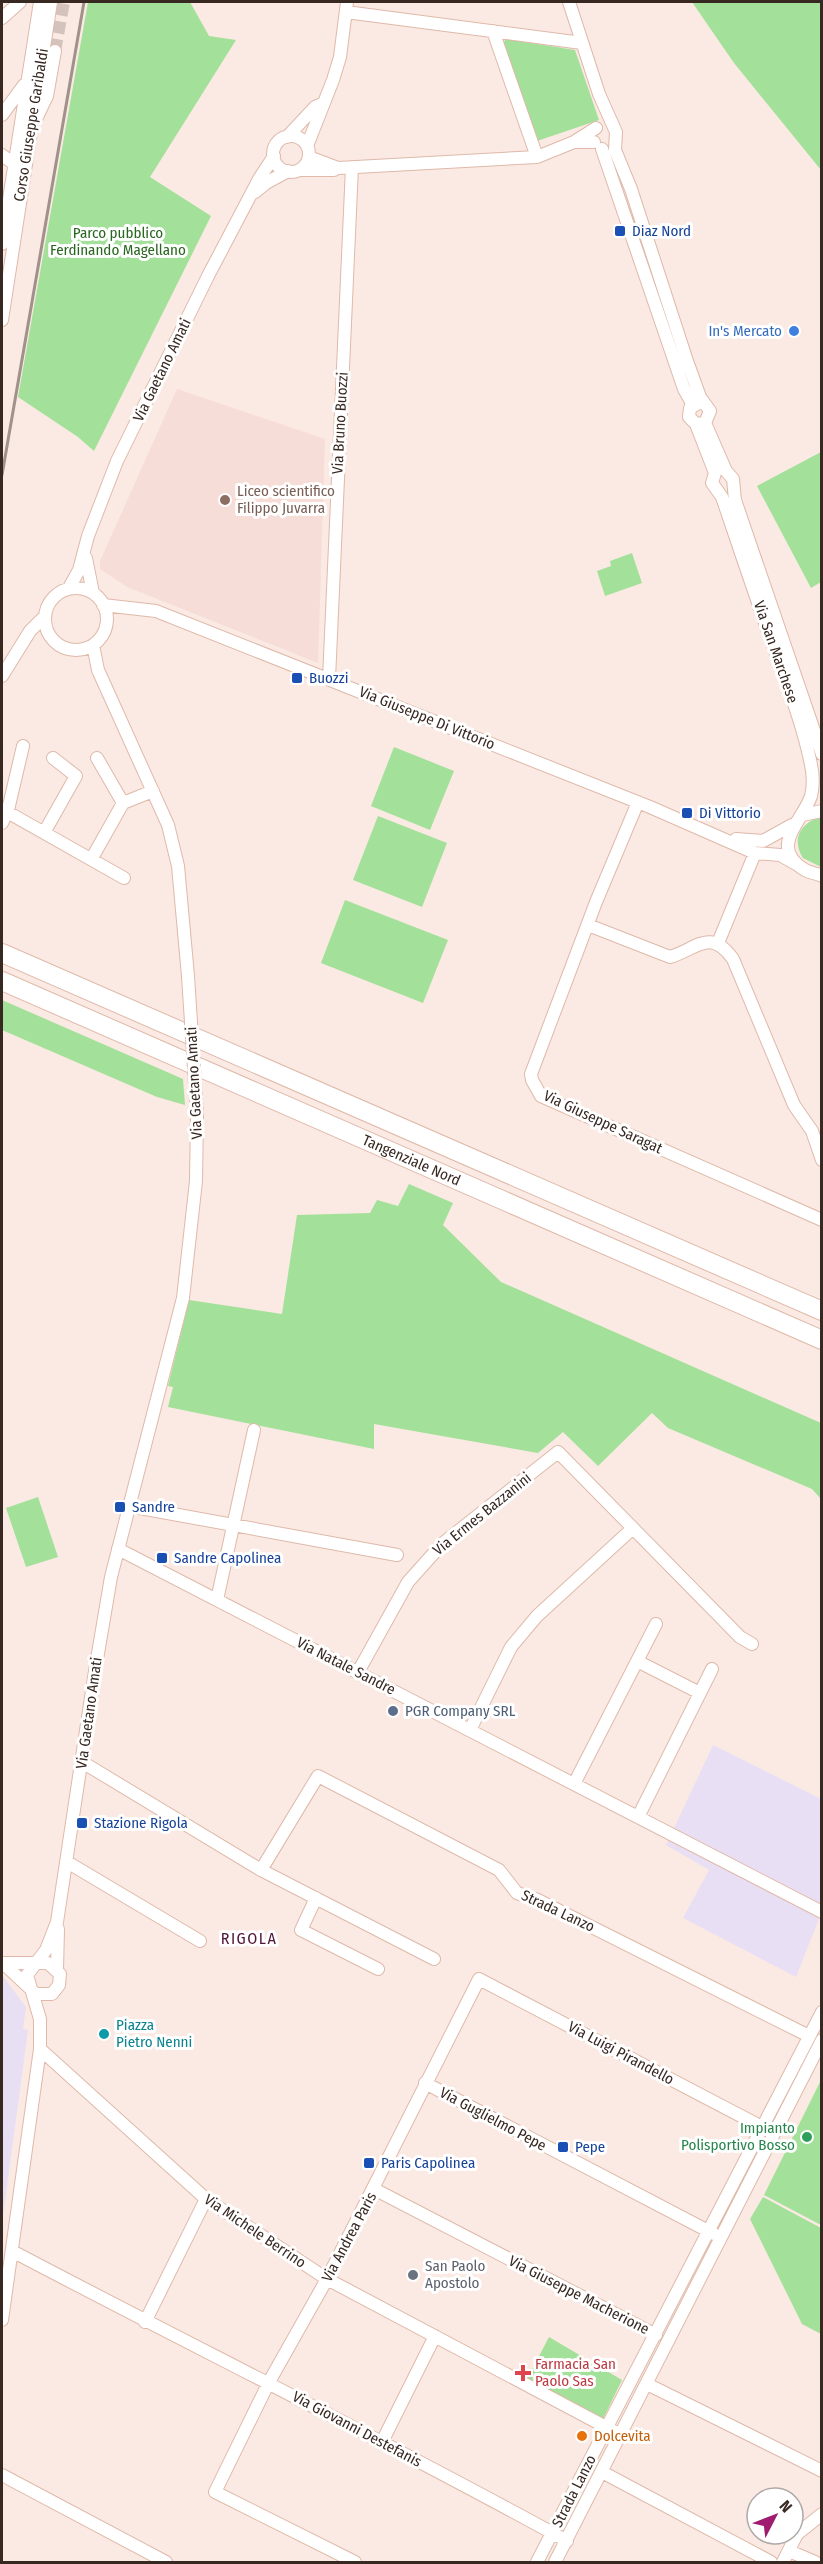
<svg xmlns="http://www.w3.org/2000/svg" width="823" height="2564" font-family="'Fira Sans Condensed',sans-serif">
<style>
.industrial{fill:#e9dff4}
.education{fill:#f7ddd7}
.green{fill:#a3e099}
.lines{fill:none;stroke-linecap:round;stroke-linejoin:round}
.minor-tunnel{stroke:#d3c3bc;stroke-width:12;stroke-dasharray:12 6;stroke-linecap:butt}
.minor-casing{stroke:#dfb9a9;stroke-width:14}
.highway-casing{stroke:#dfb9a9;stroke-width:20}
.minor{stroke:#fff;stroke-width:12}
.highway{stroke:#fff;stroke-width:18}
.rail{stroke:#a1918b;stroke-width:3}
.minor-bridge-casing{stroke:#dfb9a9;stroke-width:14;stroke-linecap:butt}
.minor-bridge{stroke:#fff;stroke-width:12}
.transit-dot{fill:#1a4fb4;stroke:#fff;stroke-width:2}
.shop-dot{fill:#3f7fe0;stroke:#fff;stroke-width:2}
.education-dot{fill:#8d6e63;stroke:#fff;stroke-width:2}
.service-dot{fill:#5c6f8a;stroke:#fff;stroke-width:2}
.culture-dot{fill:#0f9aa8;stroke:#fff;stroke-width:2}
.leisure-dot{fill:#2e9e5b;stroke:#fff;stroke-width:2}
.worship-dot{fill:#6b7280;stroke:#fff;stroke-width:2}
.health-dot{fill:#e0444e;stroke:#fff;stroke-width:2}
.food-dot{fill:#e8710a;stroke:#fff;stroke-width:2}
.labels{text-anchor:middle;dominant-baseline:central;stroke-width:6;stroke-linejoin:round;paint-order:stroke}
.street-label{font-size:15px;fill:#372822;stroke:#fff}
.transit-label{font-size:15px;fill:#164399;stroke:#fff;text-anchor:start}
.park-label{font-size:15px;fill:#29661f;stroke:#fff}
.shop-label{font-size:15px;fill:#366cbe;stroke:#fff;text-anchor:end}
.education-label{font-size:15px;fill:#785e54;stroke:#fff;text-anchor:start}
.service-label{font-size:15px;fill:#4e5e75;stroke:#fff;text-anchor:start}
.culture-label{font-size:15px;fill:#0d838f;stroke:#fff;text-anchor:start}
.leisure-label{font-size:15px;fill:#27864d;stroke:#fff;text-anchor:end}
.worship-label{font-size:15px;fill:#5b616d;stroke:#fff;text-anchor:start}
.health-label{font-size:15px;fill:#be3a42;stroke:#fff;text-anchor:start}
.food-label{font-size:15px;fill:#c56008;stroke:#fff;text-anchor:start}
.neighbourhood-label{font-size:16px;letter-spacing:1.5px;fill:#511438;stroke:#fff}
</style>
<rect width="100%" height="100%" fill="#faeae3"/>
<path class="industrial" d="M713 1745 821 1799V1914L796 1977 683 1918 709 1870 666 1845Z
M2 1975 26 2007 23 2029 28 2030 2 2223Z"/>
<path class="education" d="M177 389 325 439 318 663 127 587 100 569V561Z"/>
<path class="green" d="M88 2H190L209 36 236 40 150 177 211 216 94 451 78 437 18 397Z
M692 2H821V170L734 63Z
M506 39 575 50 599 120 537 141 500 47Z
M821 452V582L811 588 757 486Z
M632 553 642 583 605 596 597 571 611 566 610 561Z
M394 747 454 771 430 830 371 806Z
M378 816 447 843 422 907 353 880Z
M817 818H821V867L803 858C792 841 799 825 817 818Z
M345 900 448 940 423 1003 321 963Z
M2 1000 183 1079 185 1105 157 1097 2 1030Z
M409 1184 453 1203 443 1225 501 1282 821 1423V1499L812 1489 668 1428 652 1413 598 1466 563 1432 538 1453 374 1424V1449L168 1407 173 1387 168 1386 189 1300 282 1314 297 1215 370 1213 377 1200 398 1206Z
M38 1497 58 1557 26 1567 6 1508Z
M821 2080V2225L764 2195Z
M763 2197 821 2228V2334L802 2324 750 2219Z
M549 2337 622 2380 603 2419 527 2379Z"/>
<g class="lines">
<path class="minor-tunnel" d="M55 51 64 2"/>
<defs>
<path id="minor" d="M569 2 599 94 616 132 615 150 631 189 687 361 700 397 710 411 705 423 696 424
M346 12 582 43
M2 18 20 2
M493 31 537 157
M2 115 24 85
M37 117 47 96 55 51
M273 154a18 18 0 1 1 36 0a18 18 0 1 1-36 0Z
M287 137 315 107 324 103
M574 142H594
M307 146 333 80 340 57 347 2
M602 149 684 389 693 405
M2 155 14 164
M309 157 338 168 537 157 574 142 596 128
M299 170H334
M255 192 266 183 288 171
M2 244 40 2
M2 320 51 2
M699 403 690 408 689 417 696 424 715 473
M705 423 726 471 733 479 735 500 822 754
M715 473 712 483 722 497C739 547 756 598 774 648 787 684 802 722 810 760 813 772 814 784 811 796 803 821 767 847 805 870 810 873 816 873 822 876
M86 558 93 593
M69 588 79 570 88 536 117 461 208 276 259 179 274 156
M45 619a31 31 0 1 1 62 0a31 31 0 1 1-62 0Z
M103 605 156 611 650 807 755 853 780 855 796 864
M93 645 98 670 168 825 178 866 188 976
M2 676 30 631 44 617
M329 679 352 167
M97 758 123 803
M638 802 596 902 531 1074 532 1080 541 1096 822 1220
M2 809 124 878
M802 815 822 811
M2 823 8 810 23 746
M45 831 76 776 53 758
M736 839 763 841 792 825
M92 858 123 803 153 791
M588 925 670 957C697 949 710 927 733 959L794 1105 812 1131 822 1160
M718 943 755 853
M129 1506 397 1555
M118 1549 822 1912
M217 1600 254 1430
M637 1661 698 1692
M358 1672 408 1582 442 1544 558 1452 740 1637 752 1644
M470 1730 511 1647 537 1616 633 1528
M82 1762 261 1870 434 1959
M574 1784 656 1624
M638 1817 712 1669
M67 1862 200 1941
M261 1870 318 1776 499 1870 517 1893 538 1900 809 2036
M316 1898 301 1930 378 1969
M2 1963H48L60 1974 59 1985 52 1994H36L3 1963
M57 1969 58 1929
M40 2049 206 2199 327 2279 621 2435
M425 2083 714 2234
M374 2189 656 2335
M12 2251C196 2348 384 2440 567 2541
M2 2320 40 2049V2019L27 1975 46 1950 57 1922 95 1671 111 1577 183 1298 196 1181 197 1115
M145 2322 206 2199
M647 2384 822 2471
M382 2442 435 2336
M602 2472 771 2562
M2 2475 166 2562
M789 2551 815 2562
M355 2562 215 2492 269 2382 327 2279 479 1979 762 2127
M537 2562 822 2012
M555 2562 822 2040
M783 2562 797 2534 822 2514"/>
<g id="highway">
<path d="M2 953 822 1311"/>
<path id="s1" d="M2 981 822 1340"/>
</g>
</defs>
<use href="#minor" class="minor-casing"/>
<use href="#highway" class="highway-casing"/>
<use href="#minor" class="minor"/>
<use href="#highway" class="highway"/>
<path class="rail" d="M2 475 84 2"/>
<defs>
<path id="minor-bridge" d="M188 976 197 1115"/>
</defs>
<use href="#minor-bridge" class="minor-bridge-casing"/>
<use href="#minor-bridge" class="minor-bridge"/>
</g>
<g class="transit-dot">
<rect x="614" y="225" width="12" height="12" rx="3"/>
<rect x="291" y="672" width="12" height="12" rx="3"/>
<rect x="681" y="807" width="12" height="12" rx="3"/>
<rect x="114" y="1501" width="12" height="12" rx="3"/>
<rect x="156" y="1552" width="12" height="12" rx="3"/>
<rect x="76" y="1817" width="12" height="12" rx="3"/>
<rect x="557" y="2141" width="12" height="12" rx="3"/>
<rect x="363" y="2157" width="12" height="12" rx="3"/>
</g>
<circle class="shop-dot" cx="794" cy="331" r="6"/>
<circle class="education-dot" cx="225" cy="500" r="6"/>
<circle class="service-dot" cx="393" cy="1711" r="6"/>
<circle class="culture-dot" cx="104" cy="2034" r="6"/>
<circle class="leisure-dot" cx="807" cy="2137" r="6"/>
<circle class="worship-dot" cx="413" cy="2275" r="6"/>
<path class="health-dot" d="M520 2364h6v6h6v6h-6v6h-6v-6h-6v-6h6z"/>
<circle class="food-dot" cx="582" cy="2436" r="6"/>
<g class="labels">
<g class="street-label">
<text transform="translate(31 125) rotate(-81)">Corso Giuseppe Garibaldi</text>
<text transform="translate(162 370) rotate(-64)">Via Gaetano Amati</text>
<text transform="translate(340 423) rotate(-87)">Via Bruno Buozzi</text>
<text transform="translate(776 652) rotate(71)">Via San Marchese</text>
<text transform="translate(427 718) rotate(22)">Via Giuseppe Di Vittorio</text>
<text transform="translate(194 1083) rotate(-93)">Via Gaetano Amati</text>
<text transform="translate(603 1122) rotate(25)">Via Giuseppe Saragat</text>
<text stroke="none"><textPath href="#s1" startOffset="447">Tangenziale Nord</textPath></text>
<text transform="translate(482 1514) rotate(-39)">Via Ermes Bazzanini</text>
<text transform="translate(346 1666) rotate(27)">Via Natale Sandre</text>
<text transform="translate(89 1713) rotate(-82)">Via Gaetano Amati</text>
<text transform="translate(558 1911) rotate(25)">Strada Lanzo</text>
<text transform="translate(621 2053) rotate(28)">Via Luigi Pirandello</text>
<text transform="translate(493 2119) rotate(28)">Via Guglielmo Pepe</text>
<text transform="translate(255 2231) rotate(34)">Via Michele Berrino</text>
<text transform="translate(349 2237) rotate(-62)">Via Andrea Paris</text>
<text transform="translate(579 2295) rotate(27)">Via Giuseppe Macherione</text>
<text transform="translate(357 2429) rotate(28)">Via Giovanni Destefanis</text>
<text transform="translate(574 2491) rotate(-63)">Strada Lanzo</text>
</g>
<g class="transit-label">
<text x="632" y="231">Diaz Nord</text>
<text x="309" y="678">Buozzi</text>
<text x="699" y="813">Di Vittorio</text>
<text x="132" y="1507">Sandre</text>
<text x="174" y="1558">Sandre Capolinea</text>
<text x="94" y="1823">Stazione Rigola</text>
<text x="575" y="2147">Pepe</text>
<text x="381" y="2163">Paris Capolinea</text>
</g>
<g class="park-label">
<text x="118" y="233">Parco pubblico<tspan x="118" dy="17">Ferdinando Magellano</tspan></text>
</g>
<g class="shop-label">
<text x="782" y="331">In's Mercato</text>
</g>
<g class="education-label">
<text x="237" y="491">Liceo scientifico<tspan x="237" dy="17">Filippo Juvarra</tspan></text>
</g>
<g class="service-label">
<text x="405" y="1711">PGR Company SRL</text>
</g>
<g class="culture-label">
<text x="116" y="2025">Piazza<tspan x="116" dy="17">Pietro Nenni</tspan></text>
</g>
<g class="leisure-label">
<text x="795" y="2128">Impianto<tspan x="795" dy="17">Polisportivo Bosso</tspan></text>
</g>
<g class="worship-label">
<text x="425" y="2266">San Paolo<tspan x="425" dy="17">Apostolo</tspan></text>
</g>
<g class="health-label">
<text x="535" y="2364">Farmacia San<tspan x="535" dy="17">Paolo Sas</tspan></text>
</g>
<g class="food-label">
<text x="594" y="2436">Dolcevita</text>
</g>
<g class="neighbourhood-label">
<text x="249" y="1938">RIGOLA</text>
</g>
</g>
<rect width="823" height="2564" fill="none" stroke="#372822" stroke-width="6"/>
<g transform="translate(775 2516) rotate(48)"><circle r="28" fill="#ffffff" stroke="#afa9a7" stroke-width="1.5"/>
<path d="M0-4.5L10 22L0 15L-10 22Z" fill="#9f1c6e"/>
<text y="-9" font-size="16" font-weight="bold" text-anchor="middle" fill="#372822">N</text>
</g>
</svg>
